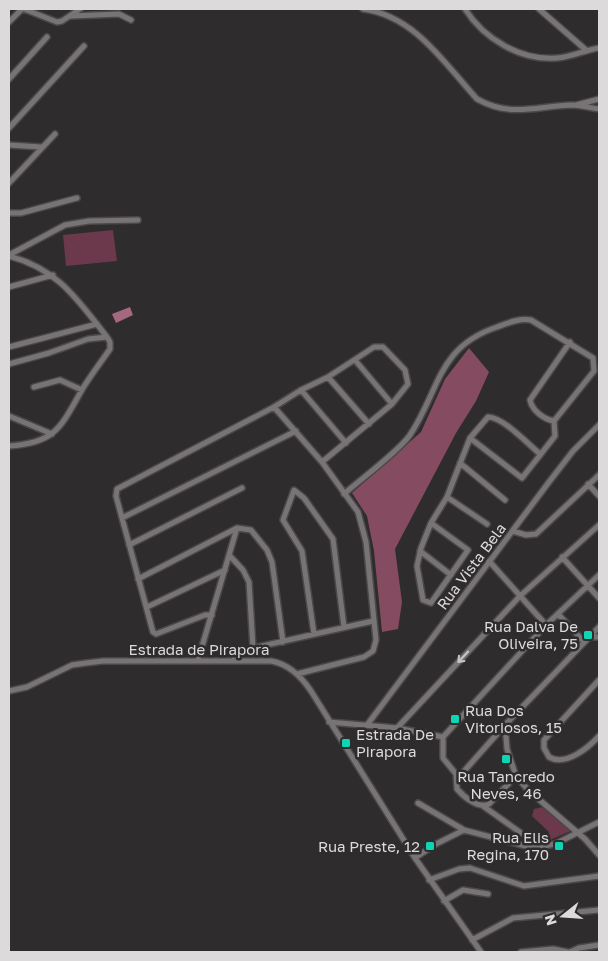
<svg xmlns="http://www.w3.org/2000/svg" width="608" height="961" font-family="'Golos Text',sans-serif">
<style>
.green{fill:#6b384c}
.forest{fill:#844b61}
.water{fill:#a5687e}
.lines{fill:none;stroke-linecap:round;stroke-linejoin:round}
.street-casing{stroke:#4a4848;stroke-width:8}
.street{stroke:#787475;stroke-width:5}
.oneway{stroke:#c8c6c7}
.poi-dot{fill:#0ed5b4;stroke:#2f2c2d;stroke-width:2}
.labels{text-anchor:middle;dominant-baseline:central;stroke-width:5;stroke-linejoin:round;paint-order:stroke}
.street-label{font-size:15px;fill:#dcdadb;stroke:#2f2c2d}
.poi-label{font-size:15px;fill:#dcdadb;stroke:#2f2c2d;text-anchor:end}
</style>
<rect width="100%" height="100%" fill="#2f2c2d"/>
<path class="green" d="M113 230 117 261 66 266 63 235Z
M543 807 571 831 545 842 549 832 532 816 534 809Z"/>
<path class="forest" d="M469 348 489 372 476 401 456 433 395 549 402 602 398 629 382 632 374 551 367 516 352 493 421 432 445 379Z"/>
<path class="water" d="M130 307 133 315 116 323 112 314Z"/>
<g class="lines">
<defs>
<path id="street" d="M24 9 57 22 62 21 80 9
M363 9C415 16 444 63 477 99 511 118 536 106 572 105 581 105 590 108 599 109
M465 9C484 39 521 61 557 58 572 57 585 50 599 48
M539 9 586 50
M71 16 119 14 131 20
M9 22 22 9
M9 79 47 37
M576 105 599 99
M9 128 84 46
M9 145 41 147
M9 183 55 134
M9 213H21L77 198
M9 255 65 225 89 221 138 220
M9 256C58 269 77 299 107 337
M9 287 53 275
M9 347 97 324
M355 360 392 404
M9 364 49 353 88 339 107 337 110 342V349C101 362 91 375 83 388 61 426 57 443 9 446
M328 377 369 424
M34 387 60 380 82 390
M301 390 346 443
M274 407 322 462 358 512 366 542 376 640 373 651 364 657 297 674
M9 416 52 434
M554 421C543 419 532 410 530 400L570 342
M470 438 522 478 555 436 554 421
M460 463 505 500
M588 484 599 496
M344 494C361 479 398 452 410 435 440 390 437 347 497 327 508 323 519 318 531 320L593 358 594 371 554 421
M447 497 487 524
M122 518 296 431
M431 523 468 550 431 603 423 600 417 566 421 548 431 523 447 497 470 438 488 417C503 417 528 444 540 454
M513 531 526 535 536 534 599 475
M129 545 242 488
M420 551 451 575
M230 556 243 570 249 582 253 648
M562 557 599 598
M489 561 546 625
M138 579 237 528 251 530 267 550 272 562 283 642
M147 607 225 570
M558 614 584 642
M212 615H205L156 634 153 632 116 496 117 489 274 407 301 390 328 377 374 347H383L405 370 408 384 392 404 322 462
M314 634 302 551 283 520 294 490 304 498 333 539 344 627
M590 637H599
M198 660 237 528
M233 661 236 656 253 648 373 621
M599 680 544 740V748L549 757C566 767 589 747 599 736
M9 691 27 687 72 665 86 663 103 661H271C289 664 301 676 311 691L415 858 481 952
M329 722 397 728 443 737
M367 725 549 482 573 451 599 425
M505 725 507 749 516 776 528 790 585 839 599 855
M397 728 520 596 599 525
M443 737 546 625 599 575
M443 737V758L456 774 457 789C464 797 478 809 489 804L516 776
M458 778 505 725 599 627
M418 803 464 830 533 848 555 844 599 822
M483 806 521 833
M415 858 436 844 464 830
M429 880 459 869 470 868 524 886 599 876
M444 901 463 890 488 894
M472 940 513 918 599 910
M521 952 553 949 568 952
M570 952 579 948 599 945"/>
</defs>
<use href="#street" class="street-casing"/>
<use href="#street" class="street"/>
</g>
<defs><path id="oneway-shaft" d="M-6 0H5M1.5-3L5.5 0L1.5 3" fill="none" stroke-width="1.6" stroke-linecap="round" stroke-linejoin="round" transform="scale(1.25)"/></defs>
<use class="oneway" href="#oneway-shaft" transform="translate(463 657) rotate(133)"/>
<g class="poi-dot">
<rect x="583" y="630" width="10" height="10" rx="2.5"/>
<rect x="450" y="714" width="10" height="10" rx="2.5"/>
<rect x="341" y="738" width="10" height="10" rx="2.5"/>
<rect x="501" y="754" width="10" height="10" rx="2.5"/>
<rect x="425" y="841" width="10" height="10" rx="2.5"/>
<rect x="554" y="841" width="10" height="10" rx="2.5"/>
</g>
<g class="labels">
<g class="street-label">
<text transform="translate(471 566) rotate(-53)">Rua Vista Bela</text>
<text x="199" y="649">Estrada de Pirapora</text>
</g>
<g class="poi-label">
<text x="578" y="626">Rua Dalva De<tspan x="578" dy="17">Oliveira, 75</tspan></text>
<text x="465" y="710" text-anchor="start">Rua Dos<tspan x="465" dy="17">Vitoriosos, 15</tspan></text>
<text x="356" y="734" text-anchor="start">Estrada De<tspan x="356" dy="17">Pirapora</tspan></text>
<text x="506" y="776" text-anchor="middle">Rua Tancredo<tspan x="506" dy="17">Neves, 46</tspan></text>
<text x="549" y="837">Rua Elis<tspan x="549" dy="17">Regina, 170</tspan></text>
<text x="420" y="846">Rua Preste, 12</text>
</g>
</g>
<rect width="608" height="961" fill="none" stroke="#dcdadb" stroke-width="20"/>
<g transform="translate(563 916) rotate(253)" stroke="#2f2c2d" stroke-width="4" paint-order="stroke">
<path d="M0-4L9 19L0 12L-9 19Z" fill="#dcdadb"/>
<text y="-8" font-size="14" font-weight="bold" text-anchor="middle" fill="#dcdadb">N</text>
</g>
</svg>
